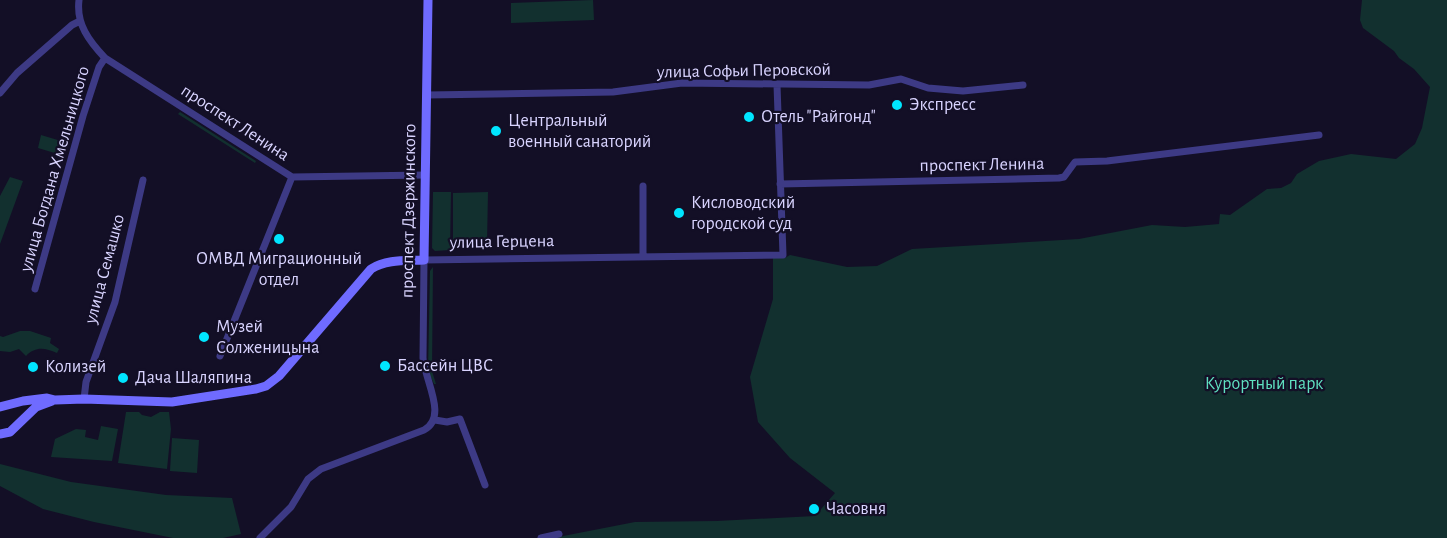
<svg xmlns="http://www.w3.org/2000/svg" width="1447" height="538" font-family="'Alegreya Sans',sans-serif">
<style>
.green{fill:#12302f}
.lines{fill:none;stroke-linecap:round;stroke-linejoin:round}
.minor{stroke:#3d3a85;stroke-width:7}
.secondary{stroke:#6f6bff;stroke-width:9}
.poi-dot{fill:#00e5ff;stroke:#130f26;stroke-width:2}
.labels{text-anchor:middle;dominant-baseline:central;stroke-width:4.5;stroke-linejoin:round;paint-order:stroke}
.street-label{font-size:18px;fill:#d9d4ff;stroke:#130f26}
.poi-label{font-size:18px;fill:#d9d4ff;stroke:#130f26;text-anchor:start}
.park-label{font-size:18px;fill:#5fe0c0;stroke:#130f26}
</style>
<rect width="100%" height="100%" fill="#130f26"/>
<path class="green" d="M593 0 594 20 511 23V3Z
M1362 0H1447V538H553L635 522 717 521 815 516 835 493 790 458 758 422 750 377 773 299V258H785L790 255 847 267 877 266 912 249 1079 239 1152 225 1185 227 1219 224 1220 214 1230 215 1267 189 1281 188 1291 183 1297 174 1319 161 1351 154 1396 159 1415 144 1422 128 1430 87 1414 69 1399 58 1394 51 1363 28 1360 20Z
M180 112 256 161 255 163 178 114Z
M41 135 61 141 58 154 38 148Z
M10 177 23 181 0 244V196Z
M433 192H451L450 250 435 251 432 248Z
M488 192 487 243H453V193Z
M433 267 432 371 436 384H434L428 371 430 271Z
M20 331H30L51 338 50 343 59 349 57 353C45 348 36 346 26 356L19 349 10 352 0 351V336L3 337Z
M126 412H139L142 415 151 417 160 412H169L171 429 167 469 118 463Z
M101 426 118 429 112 461 51 457 55 439 76 429 86 430 85 437 98 440Z
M172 438 199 440 197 473 170 471Z
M0 464 71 482 166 495 232 498 241 534 223 538H173L94 522 43 509 0 486Z"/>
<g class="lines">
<path class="minor" d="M79 0C76 24 89 41 105 58L292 177 425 175
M0 93 17 73 72 25 80 21
M427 95 613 92 682 83 869 85 901 79 928 88 963 91 1023 85
M780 184 1059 178 1064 177 1075 162 1107 161 1319 135
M643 186V256
M35 289 83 116 99 67 105 58
M220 356 292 177
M84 399 86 382 115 302 143 180
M435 420 447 422 460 419 485 485
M260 538 291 507 308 479 321 469 424 430C448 417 425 381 423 358L424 260 783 255 777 85
M541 538 559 534"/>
<path class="secondary" d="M0 407 23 401 47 398 55 400 84 399 172 402 256 389 266 386 279 376 371 269C387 259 406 261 424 260L428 0
M0 434 10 432 36 407 52 401"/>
</g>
<g class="poi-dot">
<circle cx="897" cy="105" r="6"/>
<circle cx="749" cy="117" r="6"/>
<circle cx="496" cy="131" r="6"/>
<circle cx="679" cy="213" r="6"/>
<circle cx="279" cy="239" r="6"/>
<circle cx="204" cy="337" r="6"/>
<circle cx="385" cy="366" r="6"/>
<circle cx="33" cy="367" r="6"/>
<circle cx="123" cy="378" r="6"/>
<circle cx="814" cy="509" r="6"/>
</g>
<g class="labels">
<g class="street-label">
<text transform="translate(744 71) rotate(-1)">улица Софьи Перовской</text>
<text transform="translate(235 123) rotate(33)">проспект Ленина</text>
<text transform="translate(982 165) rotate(-1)">проспект Ленина</text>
<text transform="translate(55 169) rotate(-74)">улица Богдана Хмельницкого</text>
<text transform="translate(409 211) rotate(-89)">проспект Дзержинского</text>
<text transform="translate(502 242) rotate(-1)">улица Герцена</text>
<text transform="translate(105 269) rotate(-75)">улица Семашко</text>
</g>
<g class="poi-label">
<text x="909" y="105">Экспресс</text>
<text x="761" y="117">Отель "Райгонд"</text>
<text x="508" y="121">Центральный<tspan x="508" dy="21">военный санаторий</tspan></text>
<text x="691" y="203">Кисловодский<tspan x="691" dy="21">городской суд</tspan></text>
<text x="279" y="259" text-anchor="middle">ОМВД Миграционный<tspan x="279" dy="21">отдел</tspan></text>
<text x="216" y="327">Музей<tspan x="216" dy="21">Солженицына</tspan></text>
<text x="397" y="366">Бассейн ЦВС</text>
<text x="45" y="367">Колизей</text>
<text x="135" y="378">Дача Шаляпина</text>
<text x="826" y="509">Часовня</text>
</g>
<g class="park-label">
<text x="1264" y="384">Курортный парк</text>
</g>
</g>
</svg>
